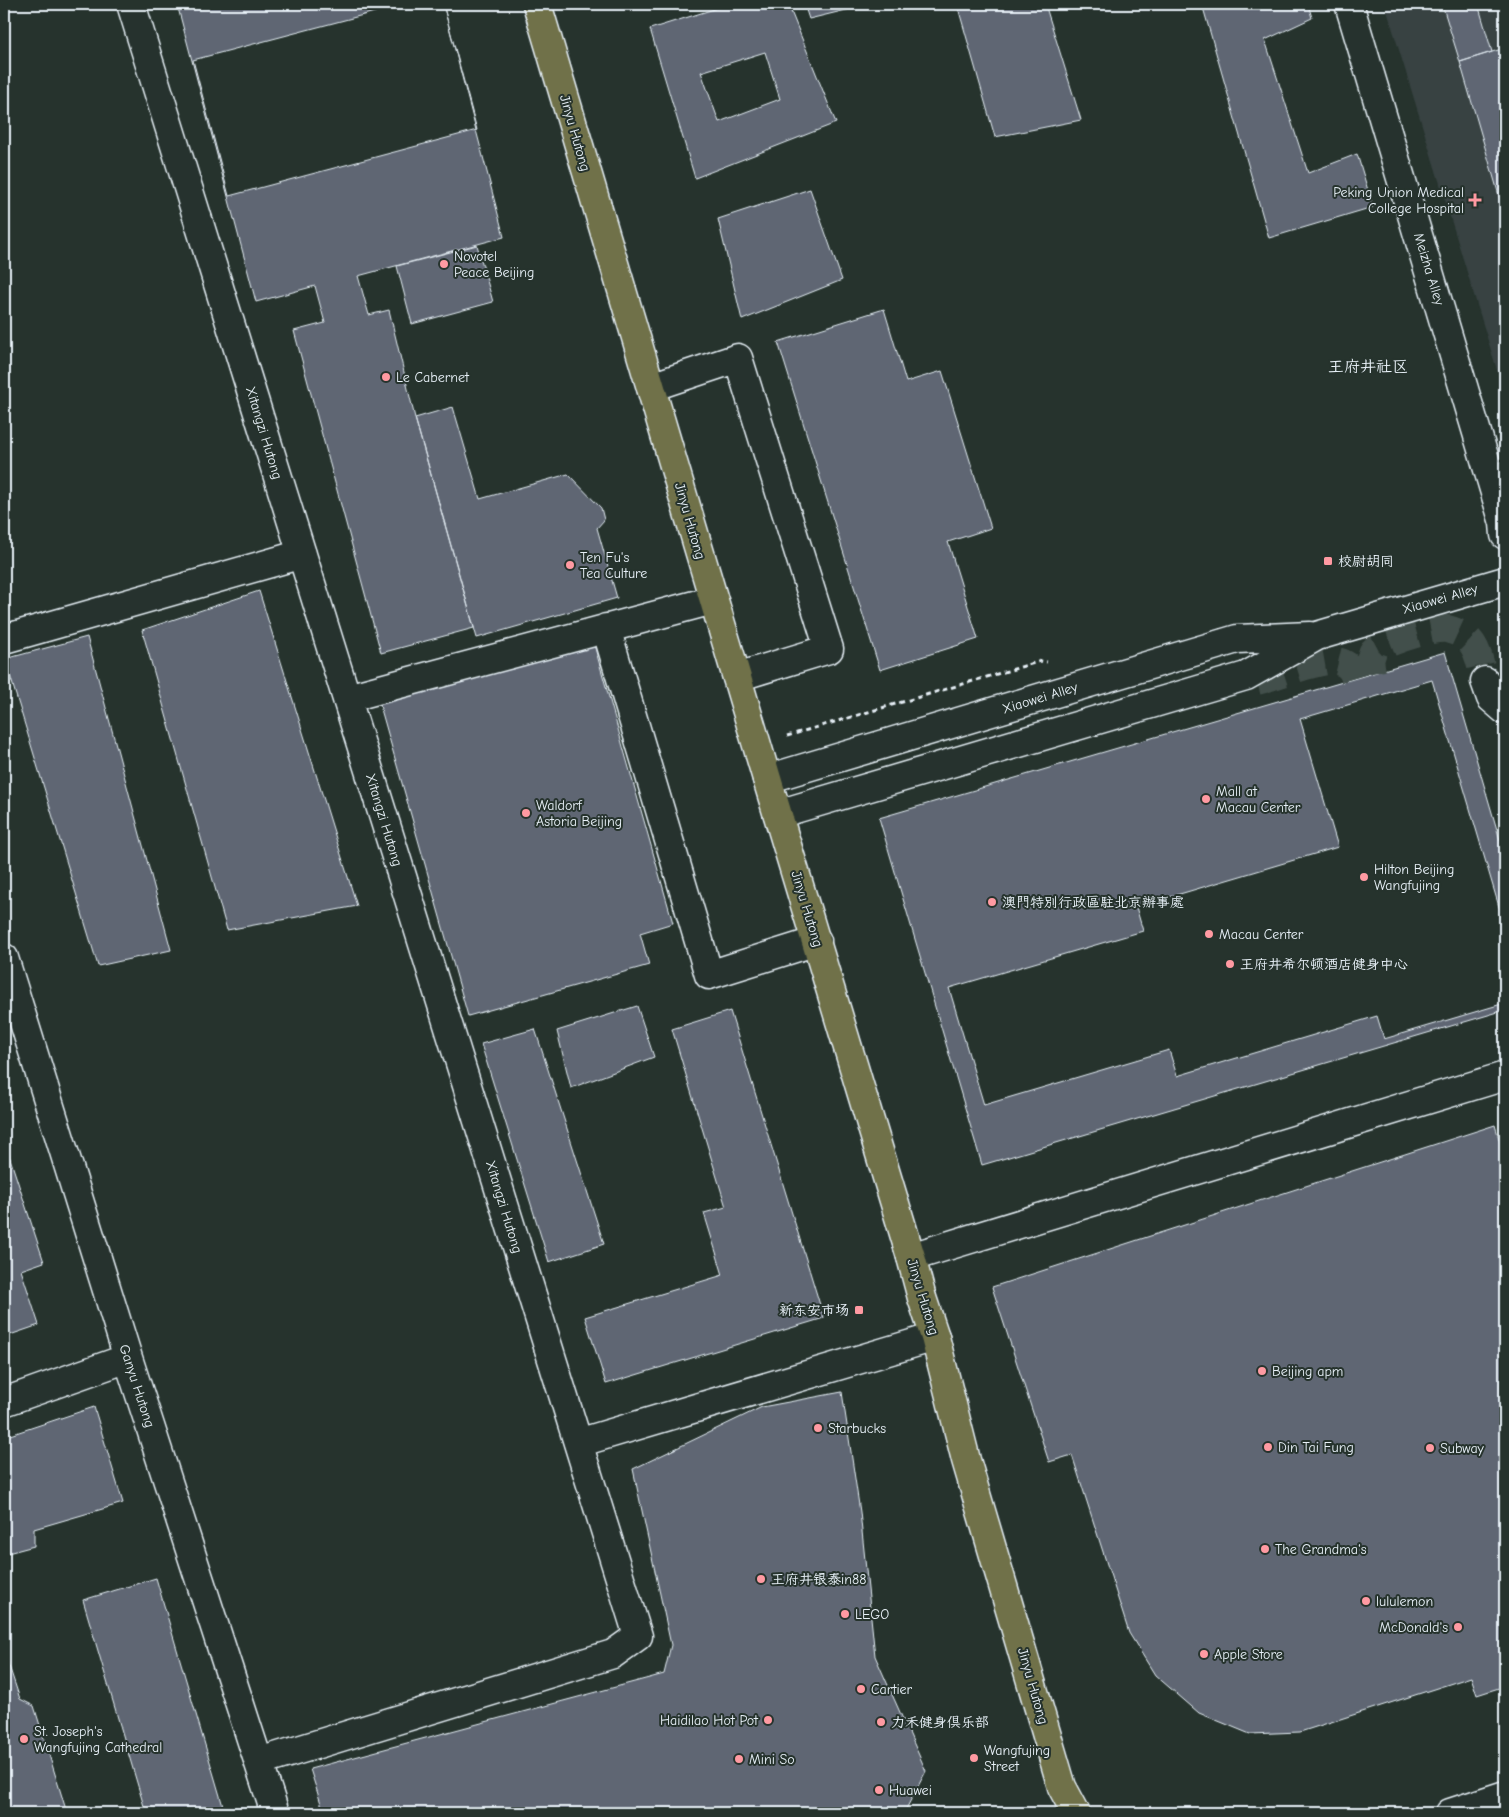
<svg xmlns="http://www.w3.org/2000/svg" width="1509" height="1817" font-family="'Comic Neue','LXGW WenKai TC',sans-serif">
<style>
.built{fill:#374242}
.building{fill:#5e6673;stroke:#e8f1f8;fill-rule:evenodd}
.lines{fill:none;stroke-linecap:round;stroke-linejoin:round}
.minor-tunnel{stroke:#43504b;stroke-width:28;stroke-dasharray:28 14;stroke-linecap:butt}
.minor-casing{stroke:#e8f1f8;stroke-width:31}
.major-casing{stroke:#e8f1f8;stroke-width:31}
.path{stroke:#e8f1f8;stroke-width:3;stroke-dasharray:5 4;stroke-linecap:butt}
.minor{stroke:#26332d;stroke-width:28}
.major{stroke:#6f714a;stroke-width:28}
.poi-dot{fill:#ff9aa2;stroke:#26332d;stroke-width:2}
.labels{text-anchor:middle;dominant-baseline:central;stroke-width:4;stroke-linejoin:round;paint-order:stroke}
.street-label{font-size:14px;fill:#e8f1f8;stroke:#26332d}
.poi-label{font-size:14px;fill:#e8f1f8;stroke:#26332d;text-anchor:start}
.quarter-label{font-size:16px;fill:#e8f1f8;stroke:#26332d}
</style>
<rect width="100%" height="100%" fill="#26332d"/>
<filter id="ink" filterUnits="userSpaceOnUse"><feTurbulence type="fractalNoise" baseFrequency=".02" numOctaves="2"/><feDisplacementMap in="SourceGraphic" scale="10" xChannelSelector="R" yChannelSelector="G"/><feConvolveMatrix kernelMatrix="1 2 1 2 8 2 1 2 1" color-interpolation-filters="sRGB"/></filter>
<g filter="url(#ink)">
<path class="built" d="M1385 4H1505V396Z"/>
<path class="building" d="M177 4H443L504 237 358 276 369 315 389 310 415 418 474 628 381 653 294 331 325 323 315 286 256 302Z
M405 4H443L477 130 229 196 193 60Z
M730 4H788L836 123 695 178 650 29ZM765 52 780 99 719 122 701 72Z
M804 4H871L809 19Z
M957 4H1045L1081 120 995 137Z
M1202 4H1308L1312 18 1265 40 1308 173 1357 154 1373 207 1269 238Z
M1442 4H1478L1492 52 1460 62Z
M1505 48V216L1460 62Z
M810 189 842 280 742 320 718 219Z
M477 245 493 302 412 324 397 266Z
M884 309 906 382 942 371 991 528 948 542 978 639 880 670 778 342Z
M453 407 480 499 568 474 601 508 604 520 597 528 617 598 477 638 415 418Z
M259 591 357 906 227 930 142 630Z
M87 637 171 950 98 966 5 659Z
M593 641 673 923 640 933 649 965 468 1016 379 702Z
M1445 652 1505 857V1010L982 1165 879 818Z
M1432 680 1505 927V1003L1384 1039 1377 1016 1177 1076 1169 1050 984 1105 949 988 1143 931 1136 907 1338 847 1300 719Z
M637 1006 654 1057 571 1088 557 1031Z
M730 1011 824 1318 606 1384 585 1317 723 1275 704 1213 726 1207 672 1029Z
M535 1029 604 1244 549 1262 481 1044Z
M1495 1125 1505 1159V1686L1477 1695 1471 1677 1300 1732 1250 1734 1199 1713 1155 1675 1129 1633 1072 1455 1049 1462 992 1287Z
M4 1140 44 1262 21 1270 39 1325 4 1337Z
M842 1392 860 1512 875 1656 926 1771 904 1813H324L310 1769 664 1674 671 1645 633 1469 762 1407Z
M94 1407 123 1503 34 1529V1546L4 1554V1437Z
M156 1578 225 1813H146L83 1600Z
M4 1651 20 1699 34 1706 67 1813H4Z"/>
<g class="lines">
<path class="minor-tunnel" d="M1372 673 1370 660 1373 651C1387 642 1430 627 1447 629 1456 631 1464 635 1470 641 1479 650 1481 669 1485 681
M1257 681C1273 677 1323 658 1336 661 1347 663 1352 668 1355 678"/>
<defs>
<path id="minor" d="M131 4 638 1636 613 1654 259 1762
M1349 4 1504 523 1505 535
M651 387 738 358 829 649 737 677
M606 628 709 975 817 941
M4 639 302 554
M1485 681 1491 698 1505 710
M347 698 713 600
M767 779 1237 639 1310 636
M778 814 1246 676 1317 636 1505 581
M4 958 128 1358 275 1813
M911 1257 1505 1076
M4 1402 128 1358
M578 1443 935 1337
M1450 1813 1505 1795"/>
<path id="major" d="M537 4 767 779 911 1257 922 1298 935 1337 966 1460 1062 1787 1076 1813"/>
</defs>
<use href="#minor" class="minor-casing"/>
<use href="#major" class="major-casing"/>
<path class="path" d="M787 736 1041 661 1047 662"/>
<use href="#minor" class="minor"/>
<use href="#major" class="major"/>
</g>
</g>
<g class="poi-dot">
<path d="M1472.5 192.5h5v5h5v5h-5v5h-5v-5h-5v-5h5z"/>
<circle cx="444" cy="264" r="5"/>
<circle cx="386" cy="377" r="5"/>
<rect x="1323" y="556" width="10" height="10" rx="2.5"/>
<circle cx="570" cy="565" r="5"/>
<circle cx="1206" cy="799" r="5"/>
<circle cx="526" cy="813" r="5"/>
<circle cx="1364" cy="877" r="5"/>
<circle cx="992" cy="902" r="5"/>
<circle cx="1209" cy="934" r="5"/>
<circle cx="1230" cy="964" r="5"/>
<rect x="854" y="1305" width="10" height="10" rx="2.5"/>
<circle cx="1262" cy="1371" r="5"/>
<circle cx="818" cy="1428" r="5"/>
<circle cx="1268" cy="1447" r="5"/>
<circle cx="1430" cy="1448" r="5"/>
<circle cx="1265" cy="1549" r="5"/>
<circle cx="761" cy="1579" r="5"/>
<circle cx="1366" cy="1601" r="5"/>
<circle cx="845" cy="1614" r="5"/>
<circle cx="1458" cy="1627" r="5"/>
<circle cx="1204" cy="1654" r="5"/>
<circle cx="861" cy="1689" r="5"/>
<circle cx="768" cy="1720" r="5"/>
<circle cx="881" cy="1722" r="5"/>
<circle cx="24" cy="1739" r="5"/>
<circle cx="974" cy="1758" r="5"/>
<circle cx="739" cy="1759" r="5"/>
<circle cx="879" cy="1790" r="5"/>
</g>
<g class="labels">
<g class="street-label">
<text transform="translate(575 133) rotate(74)">Jinyu Hutong</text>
<text transform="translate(1429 269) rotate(73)">Meizha Alley</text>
<text transform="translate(264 433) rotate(73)">Xitangzi Hutong</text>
<text transform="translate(690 521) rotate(74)">Jinyu Hutong</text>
<text transform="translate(1440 599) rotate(-16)">Xiaowei Alley</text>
<text transform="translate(1040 698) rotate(-17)">Xiaowei Alley</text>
<text transform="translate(384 820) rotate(73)">Xitangzi Hutong</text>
<text transform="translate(807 909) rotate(73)">Jinyu Hutong</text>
<text transform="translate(504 1207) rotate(73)">Xitangzi Hutong</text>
<text transform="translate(923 1297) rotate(73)">Jinyu Hutong</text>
<text transform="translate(137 1386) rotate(72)">Ganyu Hutong</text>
<text transform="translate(1033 1686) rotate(74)">Jinyu Hutong</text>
</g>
<g class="poi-label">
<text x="1464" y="192" text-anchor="end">Peking Union Medical<tspan x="1464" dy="16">College Hospital</tspan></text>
<text x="454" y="256">Novotel<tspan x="454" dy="16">Peace Beijing</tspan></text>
<text x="396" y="377">Le Cabernet</text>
<text x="580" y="557">Ten Fu's<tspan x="580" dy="16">Tea Culture</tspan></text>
<text x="1338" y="561">校尉胡同</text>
<text x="1216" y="791">Mall at<tspan x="1216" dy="16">Macau Center</tspan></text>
<text x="536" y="805">Waldorf<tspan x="536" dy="16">Astoria Beijing</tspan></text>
<text x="1374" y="869">Hilton Beijing<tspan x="1374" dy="16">Wangfujing</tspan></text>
<text x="1002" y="902">澳門特別行政區駐北京辦事處</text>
<text x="1219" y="934">Macau Center</text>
<text x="1240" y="964">王府井希尔顿酒店健身中心</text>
<text x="849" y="1310" text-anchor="end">新东安市场</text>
<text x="1272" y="1371">Beijing apm</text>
<text x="828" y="1428">Starbucks</text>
<text x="1278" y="1447">Din Tai Fung</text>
<text x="1440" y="1448">Subway</text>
<text x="1275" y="1549">The Grandma's</text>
<text x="771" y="1579">王府井银泰in88</text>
<text x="1376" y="1601">lululemon</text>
<text x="855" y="1614">LEGO</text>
<text x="1448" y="1627" text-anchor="end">McDonald's</text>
<text x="1214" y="1654">Apple Store</text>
<text x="871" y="1689">Cartier</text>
<text x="758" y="1720" text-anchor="end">Haidilao Hot Pot</text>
<text x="891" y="1722">力禾健身俱乐部</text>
<text x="34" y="1731">St. Joseph's<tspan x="34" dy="16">Wangfujing Cathedral</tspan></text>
<text x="984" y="1750">Wangfujing<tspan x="984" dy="16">Street</tspan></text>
<text x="749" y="1759">Mini So</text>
<text x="889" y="1790">Huawei</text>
</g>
<g class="quarter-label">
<text x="1368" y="367">王府井社区</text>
</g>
</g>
<rect width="1509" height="1817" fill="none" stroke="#26332d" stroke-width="20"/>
<rect x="10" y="10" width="1489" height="1797" fill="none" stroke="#e8f1f8" stroke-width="2" filter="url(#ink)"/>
</svg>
